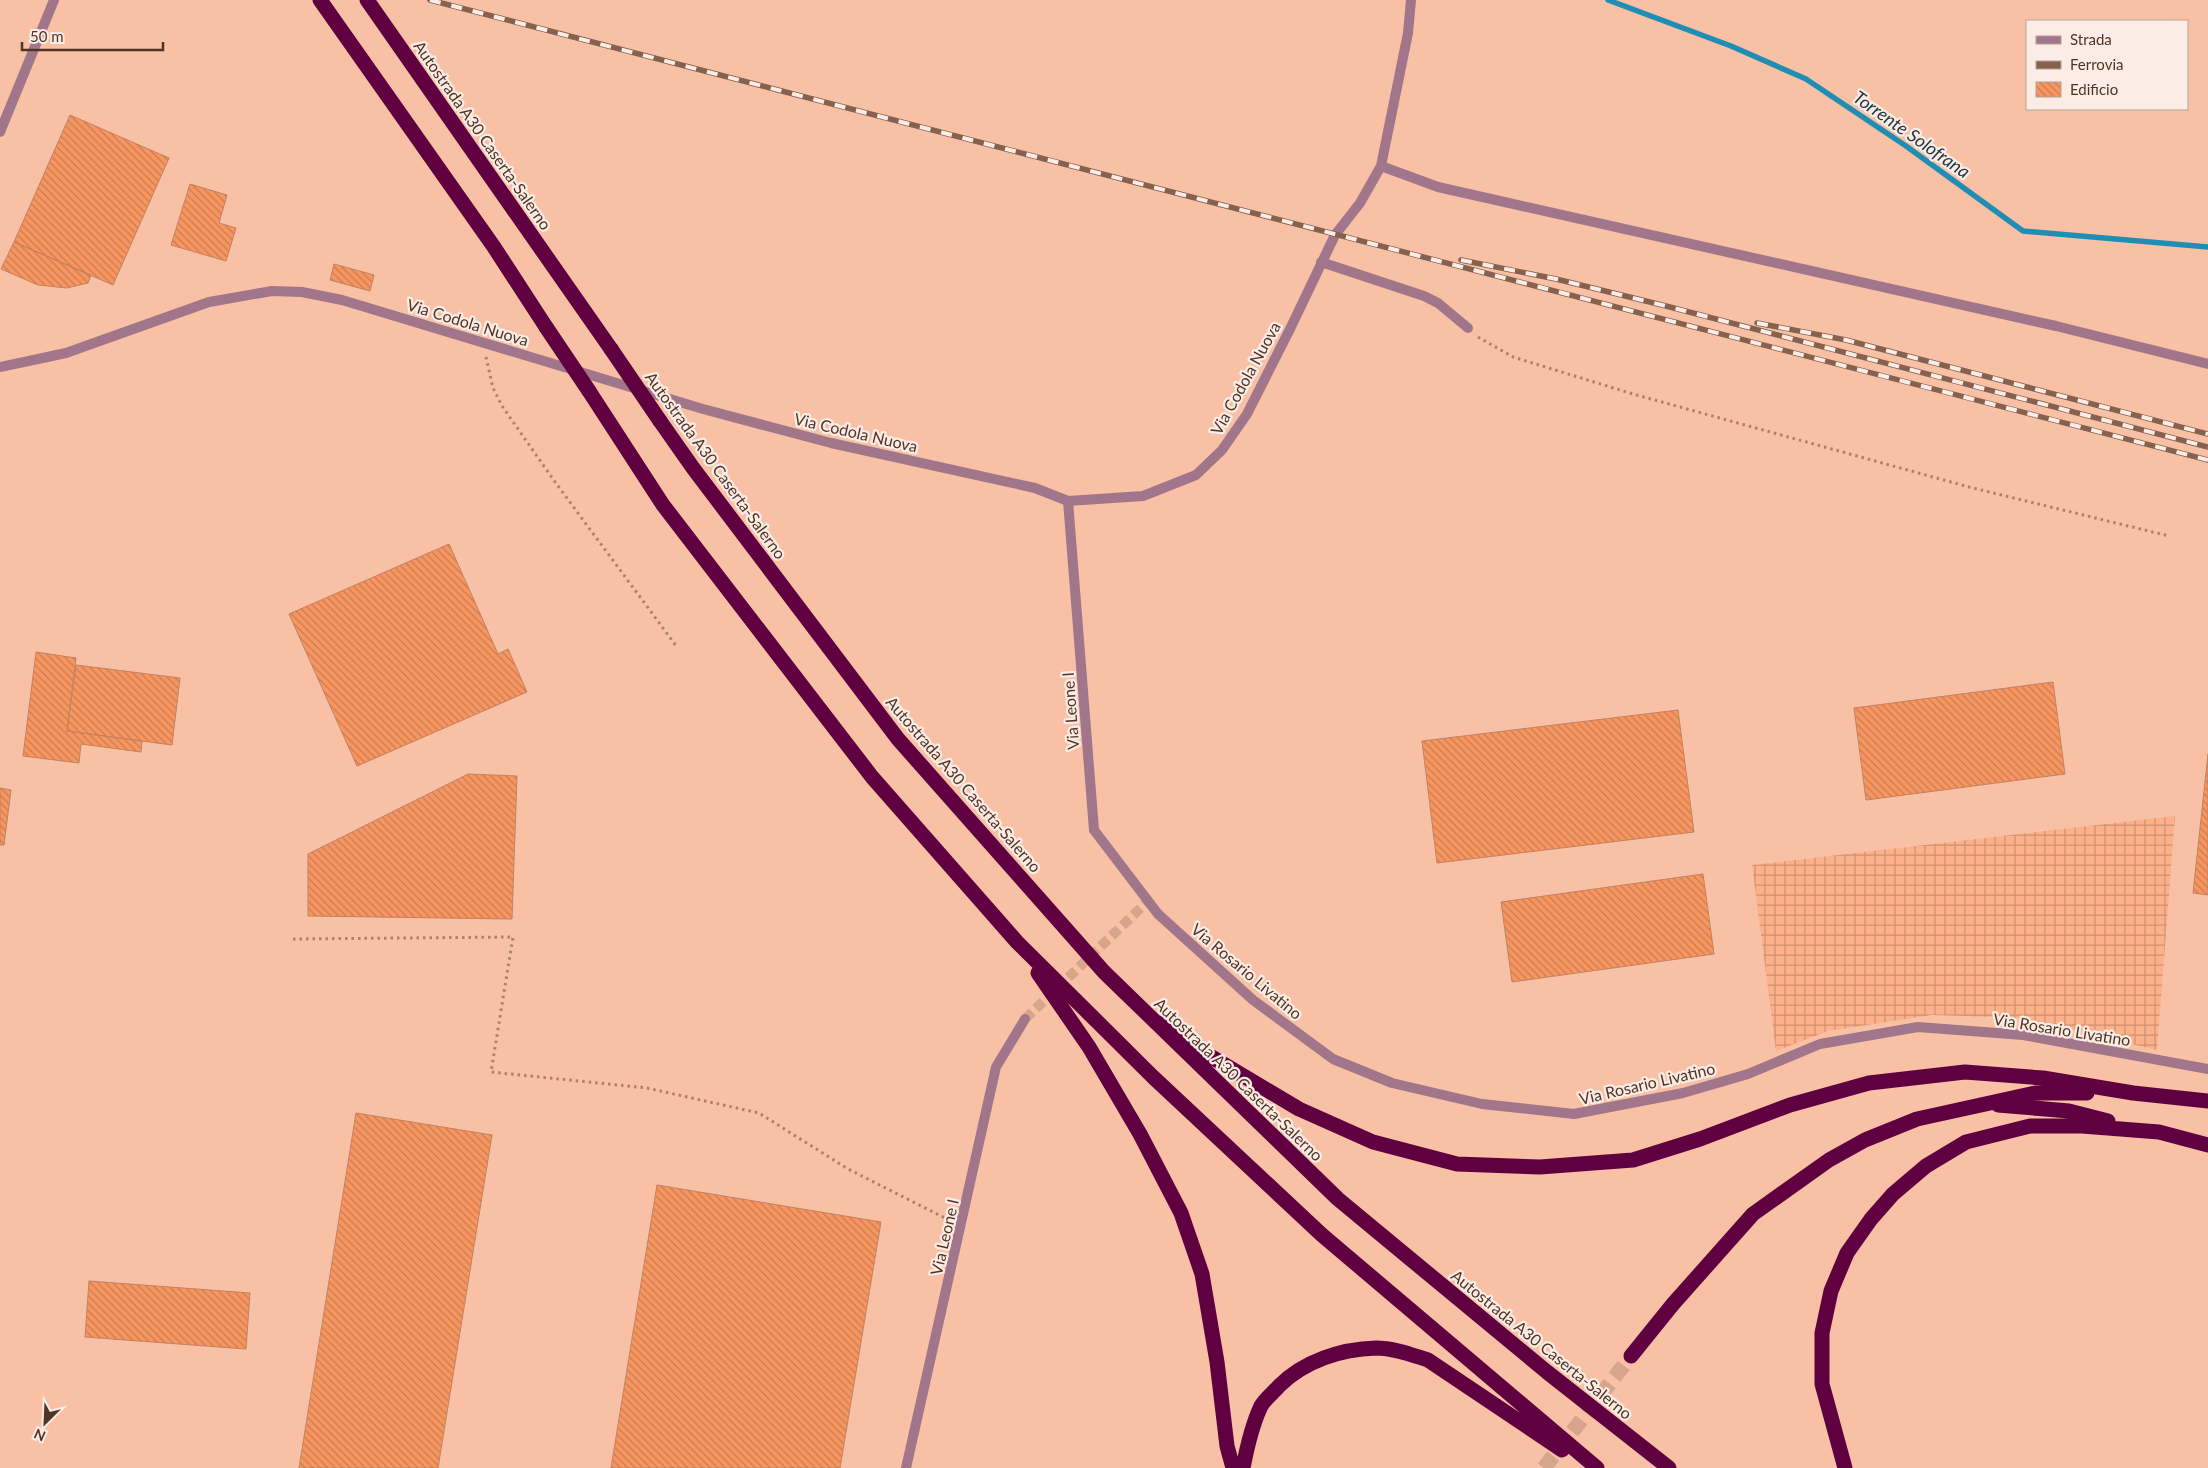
<svg xmlns="http://www.w3.org/2000/svg" width="2208" height="1468" font-family="Lato,sans-serif">
<style>
.industrial{fill:url(#industrial-grid)}
.lines{fill:none;stroke-linecap:round;stroke-linejoin:round}
.stream{stroke:#208db4;stroke-width:5.5}
.building{fill:url(#building-back-hatch);stroke:#c28260}
.street-tunnel{stroke:#d6a58c;stroke-width:10;stroke-dasharray:10 5;stroke-linecap:butt}
.highway-tunnel{stroke:#d6a58c;stroke-width:15;stroke-dasharray:15 8;stroke-linecap:butt}
.path{stroke:#ab816b;stroke-width:3;stroke-dasharray:2.5 4;stroke-linecap:butt}
.street{stroke:#a1768b;stroke-width:10}
.highway{stroke:#610040;stroke-width:15}
.rail-casing{stroke:#85614e;stroke-width:5.5}
.rail{stroke:#fbece5;stroke-width:4;stroke-dasharray:11;stroke-linecap:butt}
.highway-bridge{stroke:#610040;stroke-width:15}
.labels{text-anchor:middle;dominant-baseline:central;stroke-width:4.5;stroke-linejoin:round;paint-order:stroke}
.street-label{font-size:16px;fill:#503426;stroke:#fbece5}
.water-label{font-size:18px;font-style:italic;fill:#223943;stroke:#fbece5}
</style>
<defs>
<pattern id="industrial-grid" width="8" height="8" patternUnits="userSpaceOnUse" patternTransform="scale(1.25)"><rect width="8" height="8" fill="#fcb18a"/><path d="M0 4h8M4 0v8" fill="none" stroke="#ce9171"/></pattern>
<pattern id="building-back-hatch" width="6" height="6" patternUnits="userSpaceOnUse" patternTransform="scale(1.25)"><rect width="6" height="6" fill="#f89661"/><path d="M-1 5l2 2M0 0l6 6M5-1l2 2" fill="none" stroke="#cb7b50"/></pattern>
</defs>
<rect width="100%" height="100%" fill="#f8c1a5"/>
<path class="industrial" d="M2175 816 2157 1050 2021 1018 1932 1015 1828 1031 1776 1051 1752 865Z"/>
<g class="lines">
<path class="stream" d="M1608 0 1731 46 1806 79 1906 146 2023 231 2208 247"/>
</g>
<path class="building" d="M70 115 169 158 113 285 14 242Z
M190 184 227 195 219 223 236 228 226 261 171 245Z
M14 242 91 275 88 283 67 288 38 285 1 269Z
M334 264 374 275 370 291 330 280Z
M449 544 498 654 508 649 527 692 357 766 289 614Z
M36 652 76 658 67 731 142 741 141 752 81 744 79 763 23 756Z
M76 665 180 678 172 745 67 731Z
M2053 682 2065 774 1866 800 1854 708Z
M1678 710 1694 832 1437 863 1422 741Z
M2208 754V895L2193 893Z
M468 774 517 776 512 919 308 916V854Z
M0 788 11 790 4 845H0Z
M1703 874 1714 954 1512 982 1501 902Z
M356 1113 492 1135 438 1468H299Z
M657 1185 881 1222 840 1468H611Z
M89 1281 250 1293 246 1349 85 1337Z"/>
<g class="lines">
<path class="street-tunnel" d="M1025 1019 1148 901"/>
<path class="highway-tunnel" d="M1544 1468 1631 1356"/>
<path class="path" d="M1478 337 1513 357 1633 394 1969 487 2169 536
M486 357 493 388 502 406 555 482 677 647
M293 939 513 937 491 1072 647 1088 759 1113 848 1169 947 1219"/>
<path class="street" d="M0 132 54 0
M1381 166 1438 187 2056 326 2208 364
M1321 262 1424 296 1438 303 1468 328
M0 367 66 353 209 302 272 291 302 292 342 300 703 409 831 443 1035 488 1068 501 1143 496 1196 475 1222 450 1247 414 1290 329 1335 235 1360 203 1381 166 1408 33 1411 0
M1068 501 1094 830 1158 914 1253 1000 1333 1059 1392 1083 1482 1104 1574 1114 1683 1093 1748 1074 1820 1044 1918 1027 2023 1035 2208 1069
M906 1468 996 1067 1025 1019"/>
<path class="highway" d="M320 0 494 247 546 327
M367 0 611 349
M589 391 663 505 872 777 1017 942 1153 1077 1322 1235 1597 1468
M660 421 693 468 898 739 1104 972 1338 1199 1547 1372 1669 1468
M1038 973 1089 1047 1140 1134 1181 1213 1202 1274 1217 1362 1227 1446 1233 1468
M1166 1021 1210 1056 1299 1109 1373 1142 1457 1164 1540 1167 1633 1160 1700 1139 1790 1105 1869 1083 1965 1072 2043 1078 2133 1093 2208 1101
M1998 1105 2069 1111 2108 1121
M1631 1356 1673 1304 1753 1214 1829 1160 1865 1140 1917 1119 2035 1093H2087
M1243 1468C1247 1447 1252 1425 1261 1406 1265 1399 1274 1392 1279 1386 1304 1361 1341 1349 1376 1348 1394 1348 1412 1355 1428 1360L1562 1450
M1845 1468 1822 1384V1333L1831 1291 1847 1253 1871 1219 1893 1194 1926 1166 1966 1142 2030 1126H2082L2159 1132 2208 1145"/>
<defs>
<path id="rail" d="M430 0 2208 460
M1461 260 1556 279 1666 306 2208 447
M1757 323 1846 340 2208 434"/>
</defs>
<use href="#rail" class="rail-casing"/>
<use href="#rail" class="rail"/>
<path class="highway-bridge" d="M546 327 589 391
M611 349 660 421"/>
</g>
<g class="labels">
<g class="street-label">
<text transform="translate(483 135) rotate(55)">Autostrada A30 Caserta-Salerno</text>
<text transform="translate(468 322) rotate(17)">Via Codola Nuova</text>
<text transform="translate(1245 378) rotate(-61)">Via Codola Nuova</text>
<text transform="translate(856 432) rotate(13)">Via Codola Nuova</text>
<text transform="translate(716 465) rotate(54)">Autostrada A30 Caserta-Salerno</text>
<text transform="translate(1070 711) rotate(-94)">Via Leone I</text>
<text transform="translate(964 784) rotate(49)">Autostrada A30 Caserta-Salerno</text>
<text transform="translate(1247 971) rotate(40)">Via Rosario Livatino</text>
<text transform="translate(2062 1029) rotate(9)">Via Rosario Livatino</text>
<text transform="translate(1239 1079) rotate(44)">Autostrada A30 Caserta-Salerno</text>
<text transform="translate(1647 1083) rotate(-13)">Via Rosario Livatino</text>
<text transform="translate(944 1237) rotate(-77)">Via Leone I</text>
<text transform="translate(1542 1344) rotate(39)">Autostrada A30 Caserta-Salerno</text>
</g>
<g class="water-label">
<text transform="translate(1912 134) rotate(35)">Torrente Solofrana</text>
</g>
</g>
<rect x="2026" y="20" width="162" height="90" fill="#fbece5" stroke="#b7a299"/>
<rect x="2036" y="36" width="25" height="8" fill="#a1768b" stroke="#b7a299"/>
<text x="2070" y="45" font-size="15" fill="#503426">Strada</text>
<rect x="2036" y="61" width="25" height="8" fill="#85614e" stroke="#b7a299"/>
<text x="2070" y="70" font-size="15" fill="#503426">Ferrovia</text>
<rect x="2036" y="82" width="25" height="15" fill="url(#building-back-hatch)" stroke="#b7a299"/>
<text x="2070" y="95" font-size="15" fill="#503426">Edificio</text>
<g transform="translate(45 1423) rotate(204)" stroke="#fbece5" stroke-width="4" paint-order="stroke">
<path d="M0-4L9 19L0 12L-9 19Z" fill="#503426"/>
<text y="-8" font-size="14" font-weight="bold" text-anchor="middle" fill="#503426">N</text>
</g>
<path d="M22 42v8h141v-8" fill="none" stroke="#503426" stroke-width="2.5"/>
<text x="30" y="42" font-size="15" fill="#503426" stroke="#fbece5" stroke-width="4" paint-order="stroke">50 m</text>
</svg>
